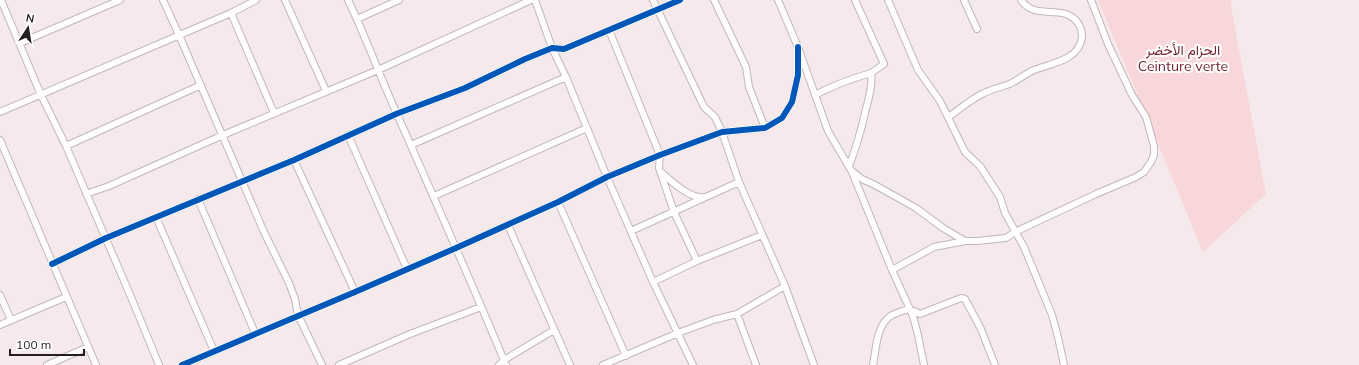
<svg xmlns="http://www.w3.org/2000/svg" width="1359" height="365" font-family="Mulish,Vazirmatn,sans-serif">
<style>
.green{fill:#f8d7db}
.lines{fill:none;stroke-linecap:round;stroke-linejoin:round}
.minor-casing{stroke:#c1b7b8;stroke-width:8}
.minor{stroke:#fefcfc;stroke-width:6}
.cycleway-casing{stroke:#fff;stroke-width:8}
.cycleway{stroke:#0057b8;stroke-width:6}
.labels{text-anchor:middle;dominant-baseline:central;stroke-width:4;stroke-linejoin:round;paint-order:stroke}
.park-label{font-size:14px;fill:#6f1e31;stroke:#fff}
</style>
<rect width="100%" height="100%" fill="#f6e9eb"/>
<path class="green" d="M1098 0H1232L1231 7 1266 194 1203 252Z"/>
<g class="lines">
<defs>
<path id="minor" d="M1 0 41 95 66 146 131 297 159 365
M163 0 179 35 264 232 289 283 295 299 298 315 322 365
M285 0 326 91
M348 0C366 37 380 77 397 114 434 198 471 281 506 365
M535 0 552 48 566 77 607 177 653 282 693 365
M653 0 704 107 715 117 722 132 739 182 785 286 814 365
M714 0 746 67 749 87 765 128
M778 0 798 47 828 131 852 172 892 270 913 316 918 335 924 365
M888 0 918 70 940 101 965 152 980 166 1000 197 1005 213 1024 247 1052 315 1058 337 1064 365
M964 0 977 29
M231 13 274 113
M357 19 399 0
M609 30 660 155 659 168 674 212 697 261
M20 43 120 0
M815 95C834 85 850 79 871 73
M0 112 231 13 256 0
M948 117C960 109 971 99 984 93 992 89 1001 87 1010 84 1018 80 1025 74 1034 70 1051 63 1079 61 1082 37 1082 32 1081 27 1078 23 1062 2 1036 22 1021 0
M348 135 407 269
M0 140 96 365
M411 145 566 77
M66 146 201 85
M294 160 355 292
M849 166C856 148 861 131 865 113 868 100 873 87 871 73L884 64 855 0
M853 172 862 179 875 185 916 208 943 228 965 241
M662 173C671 181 690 199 703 197
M86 194 109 186 223 135 378 70 531 0
M434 196 587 128
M198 199 255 333
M558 202 626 356
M156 217 214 351
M508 225 570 365
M631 231 739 182
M52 264 106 238 294 160 396 114 465 88 525 59 552 48 564 49 680 0
M892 270 934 247 965 241H977L1006 238 1015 232 1096 194 1136 177 1144 172 1151 162 1154 155V146L1146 117 1132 95 1108 44 1091 0
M653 282 697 261 762 235
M0 295 11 320
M737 314 756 365
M0 325 66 297
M47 365 88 347
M182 365 355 292 456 248 558 202 607 177 660 155 722 132 765 128 782 118 792 102 798 75V47
M339 365 410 334 481 307
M499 365 504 360 554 330
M603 365 678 333 713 320 737 314 785 286
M873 365C876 350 876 328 889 317 894 313 902 311 909 309L920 314 961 298 965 299 981 329 995 365"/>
</defs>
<use href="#minor" class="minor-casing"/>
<use href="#minor" class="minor"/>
<defs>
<path id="cycleway" d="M52 264 106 238 294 160 396 114 465 88 525 59 552 48 564 49 680 0
M182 365 355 292 456 248 558 202 607 177 660 155 722 132 765 128 782 118 792 102 798 75V47"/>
</defs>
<use href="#cycleway" class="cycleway-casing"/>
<use href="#cycleway" class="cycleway"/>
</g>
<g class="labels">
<g class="park-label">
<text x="1183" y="50">الحزام الأخضر<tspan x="1183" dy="16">Ceinture verte</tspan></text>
</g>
</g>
<g transform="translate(28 28) rotate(12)" stroke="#ffffff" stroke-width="3" paint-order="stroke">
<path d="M0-3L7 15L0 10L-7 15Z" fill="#251d1e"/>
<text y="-6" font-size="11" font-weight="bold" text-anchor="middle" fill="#251d1e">N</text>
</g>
<path d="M10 349v6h74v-6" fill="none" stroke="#251d1e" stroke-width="2"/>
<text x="16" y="349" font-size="12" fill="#251d1e" stroke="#ffffff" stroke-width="3" paint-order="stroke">100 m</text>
</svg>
